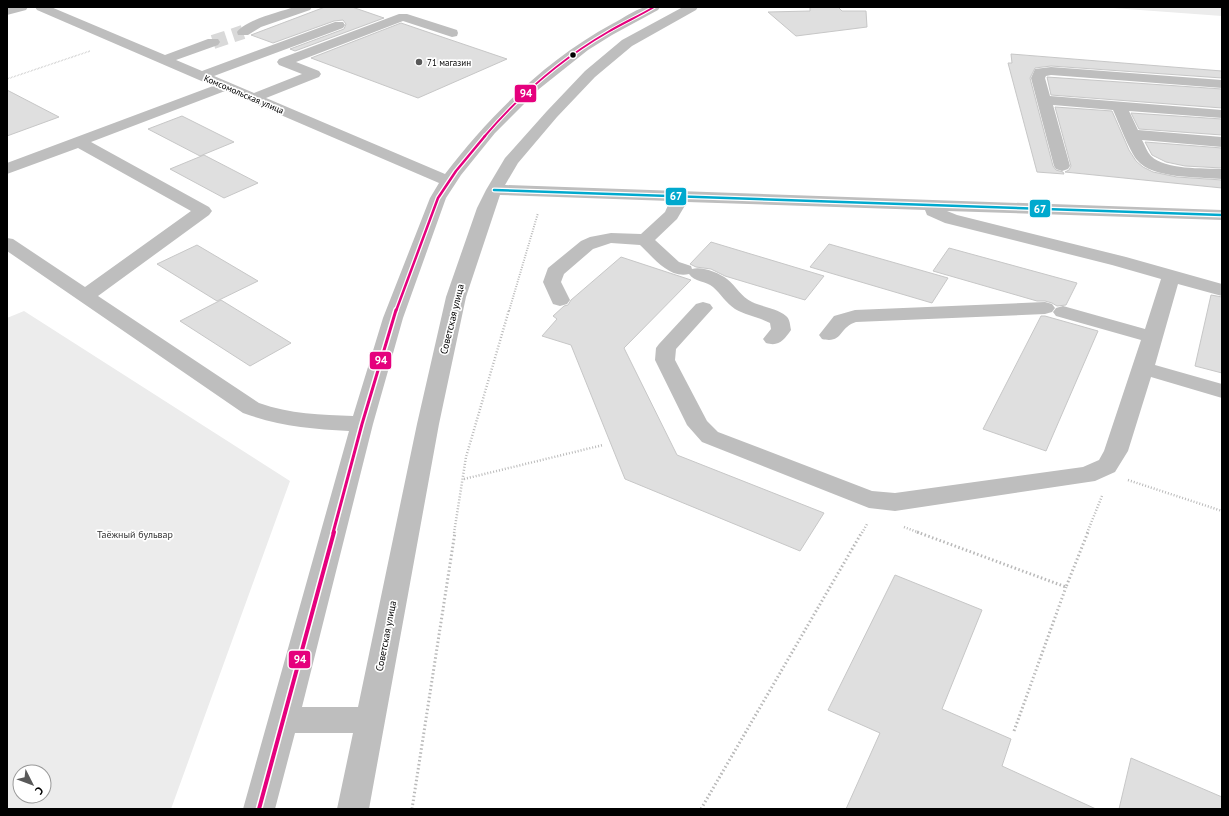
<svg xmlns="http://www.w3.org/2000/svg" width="1229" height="816" font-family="'PT Sans',sans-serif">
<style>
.green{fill:#ececec;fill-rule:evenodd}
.building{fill:#dfdfdf;stroke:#c7c7c7}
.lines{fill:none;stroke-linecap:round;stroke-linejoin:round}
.minor-tunnel{stroke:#d9d9d9;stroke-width:14;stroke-dasharray:14 7;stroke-linecap:butt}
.path-far3{stroke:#b9b9b9;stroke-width:1.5;stroke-dasharray:0.5 1;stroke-linecap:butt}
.path-far2{stroke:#b9b9b9;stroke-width:2;stroke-dasharray:1 1.5;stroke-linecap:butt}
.path-far1{stroke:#b9b9b9;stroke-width:2.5;stroke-dasharray:1 2;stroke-linecap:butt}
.path{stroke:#b9b9b9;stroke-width:3;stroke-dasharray:1.5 2.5;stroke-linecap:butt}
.minor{fill:#bebebe;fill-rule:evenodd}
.bus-1-casing{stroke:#fff;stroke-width:5}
.bus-2-far3-casing{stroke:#fff;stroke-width:4}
.bus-2-far2-casing{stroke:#fff;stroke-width:5}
.bus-2-far1-casing{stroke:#fff;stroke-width:6}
.bus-2-casing{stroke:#fff;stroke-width:7}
.bus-1{stroke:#00a9ce;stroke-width:2.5}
.bus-2-far3{stroke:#e5007d;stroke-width:2}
.bus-2-far2{stroke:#e5007d;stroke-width:2.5}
.bus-2-far1{stroke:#e5007d;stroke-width:3}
.bus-2{stroke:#e5007d;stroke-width:4}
.bus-dot{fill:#000;stroke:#fff;stroke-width:1.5}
.poi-dot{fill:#595959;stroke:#fff;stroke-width:1.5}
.labels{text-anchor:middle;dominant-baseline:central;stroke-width:3.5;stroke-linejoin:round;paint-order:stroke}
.far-poi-label{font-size:9px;fill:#000;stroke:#fff;text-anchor:start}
.far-street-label{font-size:9px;fill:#000;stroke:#fff}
.street-label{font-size:10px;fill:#000;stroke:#fff}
.park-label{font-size:10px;fill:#333;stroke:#fff}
.line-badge{stroke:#fff;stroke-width:1.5}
.badge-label{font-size:11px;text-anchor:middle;font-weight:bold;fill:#fff}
</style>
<rect width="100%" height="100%" fill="#fff"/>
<path class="green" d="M1109 7H1222V16L1113 8Z
M24 311 290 481 171 809H7V318ZM20 772H44V796H20Z"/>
<path class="building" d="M325 7H352L384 18 295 51 290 49 344 29 346 24 343 20 334 21 273 43 251 35Z
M810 7H838L842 11H866L867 27 796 36 768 12 810 11Z
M401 23 507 59 418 98 311 58Z
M1011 54 1222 71V78L1051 66 1035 68 1030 78 1053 166 1056 170 1063 172 1064 174 1037 172 1008 63H1012Z
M1047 77 1222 89V108L1051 95Z
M7 90 59 117 7 136Z
M1055 107 1112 111 1129 150 1136 161 1143 167 1153 172 1177 177 1222 180V188L1065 172 1069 170 1071 166Z
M1131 113 1222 119V135L1139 129Z
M182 116 234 142 200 156 148 129Z
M1145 142 1222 148V168L1185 166 1166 162 1152 155Z
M204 155 258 183 224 198 170 169Z
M711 242 824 276 805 300 725 276 711 269 696 267 690 264Z
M829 244 948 278 932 303 810 267Z
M197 245 258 281 217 301 157 264Z
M949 248 1077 283 1066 305 1057 306 1052 303 1045 301H1037L933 271Z
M621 257 691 280 624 348 677 455 824 513 800 551 625 479 571 345 542 336 557 319 553 316 564 306 568 305 571 300Z
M1211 295 1222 297V373L1195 366Z
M221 300 291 343 250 366 180 321Z
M1045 316 1098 331 1046 451 983 429 1041 316Z
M895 575 982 610 942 709 1011 739 1002 766 1096 809H846L880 733 828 710Z
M1131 758 1222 797V809H1119Z"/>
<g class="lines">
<path class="minor-tunnel" d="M213 42 243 32"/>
<path class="path-far3" d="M7 79 90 51"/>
<path class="path-far2" d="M509 311 538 213"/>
<path class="path-far1" d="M464 479 603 445
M1128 480 1222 511
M904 527 920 533
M454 533 466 457 509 310
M862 533 867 524
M1087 533 1102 496"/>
<path class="path" d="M917 532 1066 587 1088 532
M1014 731 1066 587
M412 809 455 532
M701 809 862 532"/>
<path class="minor" d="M7 7H28L26 10 7 15Z
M35 7H51L165 55 208 39H218L220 42 218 45 176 60 202 71 335 22H343L345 25 343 28 214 76 254 93 302 74 279 65 277 62 279 59 399 14H407L457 30 458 33 457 36 452 37 403 21 296 62 319 71 321 74 319 77 266 98 445 174C490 115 546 60 612 24 622 19 634 10 645 7 649 6 656 7 660 7L658 10 612 35 588 50 539 89 495 133 461 175 446 198 403 318 373 424 302 707H358L417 424 446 297 477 208 486 190 505 158 547 111 585 71 622 40 683 7H698L696 10 632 46 595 77 557 117 518 163 505 185 1222 210V220L947 211 957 215 1126 257 1222 284V296L1178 284 1155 365 1222 384V398L1151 377 1128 451 1115 472 1095 481 895 511 869 508 702 442 687 425 655 360 656 348 659 344 696 304 703 302 710 304 713 308 676 349 675 360 707 421 718 432 872 491 895 493 1083 467 1099 460 1104 451 1141 340 1056 316 1053 312 1056 308 1063 306 1145 329 1161 279 1112 265 945 223 927 215 925 210 687 202 677 219 655 240 679 262 691 266 692 269C702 266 719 273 727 279 736 286 741 297 752 302 762 307 777 308 786 316 790 319 790 325 791 330 784 340 779 347 766 343L763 339 771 329 770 323C759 317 745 315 735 309 726 303 721 294 713 287 706 281 694 282 689 274 669 279 653 257 640 245L611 243 593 249 564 274 561 282 570 300 567 304 560 306 553 304 543 282 548 268 581 241 590 237 611 233 641 234 665 212 670 201 500 195 466 297 439 424 369 809H337L353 733H295L275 809H243L349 431C311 429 279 426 243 413L7 251V238L13 239 85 287 191 211 78 148 7 174V163L213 86 37 10ZM225 91 439 183 430 198 383 318 353 416C321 415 290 414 259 403L98 296 209 215 212 211 209 207 91 142Z
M294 7H312L310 10 261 27 248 35H238L237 32C245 20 280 12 294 7Z
M1051 67 1222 80V88L1051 75 1046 76 1045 78 1050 96 1222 110V118L1129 111 1138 130 1222 137V147L1142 140C1145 145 1147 152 1151 156 1165 170 1203 168 1222 169V179C1200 177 1152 179 1137 160 1129 150 1119 123 1113 110L1053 105 1070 166 1068 169 1062 171 1056 169 1054 166 1031 78 1035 69Z
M1045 302 1052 304 1055 308 1052 312 1045 314 856 322C839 327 843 344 822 339L819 335 834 316 855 310Z"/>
<defs>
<path id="bus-1" d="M494 190 1222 215"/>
<path id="bus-2-far3" d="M484 137C519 96 561 59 608 32 623 23 639 16 654 7"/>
<path id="bus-2-far2" d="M396 311 438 198 456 171 485 136"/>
<path id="bus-2-far1" d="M333 533 362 424 396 310"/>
<path id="bus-2" d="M259 809 334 532"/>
</defs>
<use href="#bus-1" class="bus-1-casing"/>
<use href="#bus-2-far3" class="bus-2-far3-casing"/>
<use href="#bus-2-far2" class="bus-2-far2-casing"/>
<use href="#bus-2-far1" class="bus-2-far1-casing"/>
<use href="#bus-2" class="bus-2-casing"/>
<use href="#bus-1" class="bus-1"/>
<use href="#bus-2-far3" class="bus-2-far3"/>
<use href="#bus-2-far2" class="bus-2-far2"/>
<use href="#bus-2-far1" class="bus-2-far1"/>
<use href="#bus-2" class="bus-2"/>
</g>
<circle class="bus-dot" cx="573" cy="55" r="3.5"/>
<circle class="poi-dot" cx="419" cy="62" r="4"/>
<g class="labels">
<g class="far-poi-label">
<text x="427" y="62">71 магазин</text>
</g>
<g class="far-street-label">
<text transform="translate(244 94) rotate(23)">Комсомольская улица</text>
</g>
<g class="street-label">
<text transform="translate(452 319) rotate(-76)">Советская улица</text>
<text transform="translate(386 636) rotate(-79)">Советская улица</text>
</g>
<g class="park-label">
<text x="135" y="534">Таёжный бульвар</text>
</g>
</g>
<g class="line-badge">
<rect x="514" y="84" width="23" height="19" rx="4" fill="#e5007d"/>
<rect x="665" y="187" width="22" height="19" rx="4" fill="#00a9ce"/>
<rect x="1029" y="199" width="22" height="19" rx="4" fill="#00a9ce"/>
<rect x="369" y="351" width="23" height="19" rx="4" fill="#e5007d"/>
<rect x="288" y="650" width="23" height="19" rx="4" fill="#e5007d"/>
</g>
<g class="badge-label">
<text x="526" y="97">94</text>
<text x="676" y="200">67</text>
<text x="1040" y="213">67</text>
<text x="381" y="364">94</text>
<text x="300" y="663">94</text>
</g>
<rect width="1229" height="816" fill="none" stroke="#000000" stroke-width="16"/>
<g transform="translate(32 784) rotate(132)"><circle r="19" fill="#ffffff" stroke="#999999"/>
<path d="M0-3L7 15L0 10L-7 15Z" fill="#595959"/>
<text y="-6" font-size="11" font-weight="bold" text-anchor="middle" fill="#000000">С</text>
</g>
</svg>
